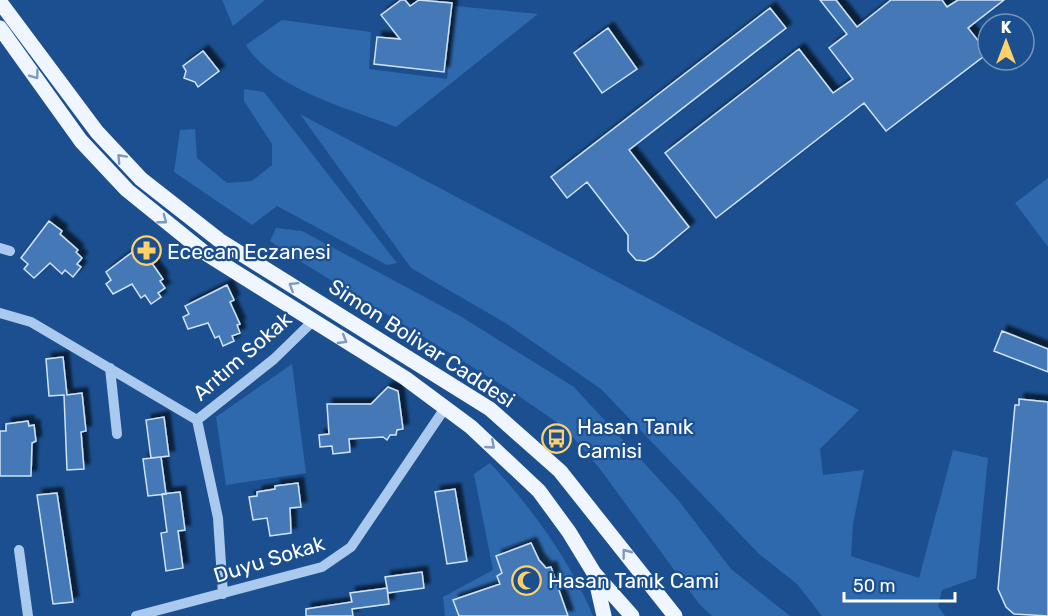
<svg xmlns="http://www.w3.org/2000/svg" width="1048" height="616" font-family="Rubik,sans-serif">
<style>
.green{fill:#2e69ad}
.building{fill:#4478b7;stroke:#cfe3fa;stroke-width:1.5;filter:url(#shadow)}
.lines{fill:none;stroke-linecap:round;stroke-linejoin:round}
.minor{stroke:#a9c9ee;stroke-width:10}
.major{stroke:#f0f6ff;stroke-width:15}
.oneway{stroke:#7b9ac1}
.labels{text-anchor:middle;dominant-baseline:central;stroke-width:4.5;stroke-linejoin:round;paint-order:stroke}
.poi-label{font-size:21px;fill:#fff;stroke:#1b4f8f;text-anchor:start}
.street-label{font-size:21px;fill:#fff;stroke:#1b4f8f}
</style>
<defs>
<filter id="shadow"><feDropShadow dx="5.5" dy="-5.5" stdDeviation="1.5" flood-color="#0009"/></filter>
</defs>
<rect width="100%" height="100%" fill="#1b4f8f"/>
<path class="green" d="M222 0H265L233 26Z
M455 6 538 14 396 127C350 109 272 89 246 45L282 20 371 32 369 69 447 79Z
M244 89 264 92 397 263 387 265 277 206 252 225 174 172 180 130 195 129 197 158 227 183 252 181 272 165V144L244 101Z
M300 114 859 410 820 449 823 475 864 470 853 524 851 556 919 578 953 450 988 458 976 578 942 590 938 606 945 616H822L797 584 759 554 601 389 507 324 411 268Z
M1048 178V247L1015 203Z
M276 228 302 231 460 316 574 387 679 501 731 569 790 616H712L700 605 600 469 565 428 510 390 290 255 270 241Z
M292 364 306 473 226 485 216 417Z
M490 463C531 507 570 560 593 616H445L443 597 493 570 474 474Z"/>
<path class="building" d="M401 0H405L410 6 419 0 452 3 444 72 374 64 377 37 400 39 381 15Z
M820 0H836L857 27 891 0H942L947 7 958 0H1004L968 28 988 53 886 131 864 103 716 218 665 153 799 49 833 93 853 79 829 48 847 34Z
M770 8 786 28 629 150 689 227 653 257 645 261 636 260 628 251V235L587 182 567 198 551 177Z
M608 28 637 69 602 93 574 53Z
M203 51 219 71 198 87 195 82 184 78 186 71 183 66Z
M49 221 62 231 60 234 78 250 76 252 82 258 77 264 81 267 73 277 65 270 62 274 50 263 34 278 24 269 28 264 21 258Z
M143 244 153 257 149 259 163 279 160 281 165 288 158 293 161 297 151 304 145 295 141 298 132 284 113 294 106 284 111 280 106 272Z
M227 285 234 300 230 302 240 324 237 325 240 333 232 336 234 341 223 346 219 336 215 338 208 323 188 329 183 317 189 314 185 306Z
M1002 331 1048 349V372L994 351Z
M63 357 67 395 82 393 86 431 81 432 84 469 67 470 64 395 49 396 46 359Z
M388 387 398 391 403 429 397 430 396 435H390L387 440 383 437 349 439 350 452 333 454 332 446 320 447 319 435 329 434 327 404H371Z
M1019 399 1048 402V616L1014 614 1006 607 998 589 1015 405H1019Z
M164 417 169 456 151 458 146 420Z
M28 421 29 426 34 425 36 441 32 443 31 476H0V431H6V424Z
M161 457 166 494 148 496 143 459Z
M298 483 301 507 290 508 291 533 270 536 267 518 253 520 249 497 257 496V492L275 489V486Z
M455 489 467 561 447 564 435 492Z
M180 492 185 530 178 531 183 568 166 571 161 533 167 532 162 494Z
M57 493 73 602 53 604 37 495Z
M531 543 539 560 546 568 551 567 568 616H459L453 600 500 584 497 576 502 573 496 556Z
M422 572 424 588 388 593 385 577Z
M387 588 389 604 352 609 353 616H306V609L352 602 350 593Z"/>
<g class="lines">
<path class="minor" d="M0 248 10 251
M0 313 31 322 197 420 274 359 312 322
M110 368 117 434
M197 420 218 518 223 594
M19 550 28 616
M136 616 322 567 351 547 445 408"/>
<path class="major" d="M0 2 97 132 141 179 219 240 490 409 560 471 675 616
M0 28 81 141 127 190 205 253 405 378 471 427 539 491 569 532 594 573 632 616
M595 576 604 616"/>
</g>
<defs><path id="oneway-chevron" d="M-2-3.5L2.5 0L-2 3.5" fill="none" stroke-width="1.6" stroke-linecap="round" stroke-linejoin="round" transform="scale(1.5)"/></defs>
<g class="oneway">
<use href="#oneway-chevron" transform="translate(35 75) rotate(54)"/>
<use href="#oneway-chevron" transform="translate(121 158) rotate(-133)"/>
<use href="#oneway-chevron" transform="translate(163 220) rotate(38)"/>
<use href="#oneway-chevron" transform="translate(293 286) rotate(-148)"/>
<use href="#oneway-chevron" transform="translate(343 340) rotate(31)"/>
<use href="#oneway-chevron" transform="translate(491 445) rotate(41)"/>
<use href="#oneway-chevron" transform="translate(626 553) rotate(-127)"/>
</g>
<defs>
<symbol id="pharmacy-ring" viewBox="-11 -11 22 22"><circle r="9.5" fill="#1b4f8f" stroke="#ffd166" stroke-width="1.5"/><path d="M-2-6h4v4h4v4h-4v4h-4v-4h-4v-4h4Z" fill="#ffd166"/></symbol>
<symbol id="bus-ring" viewBox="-11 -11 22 22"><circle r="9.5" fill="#1b4f8f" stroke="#ffd166" stroke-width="1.5"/><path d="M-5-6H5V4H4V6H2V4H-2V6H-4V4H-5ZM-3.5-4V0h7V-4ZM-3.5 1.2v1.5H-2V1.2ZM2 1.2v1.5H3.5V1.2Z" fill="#ffd166"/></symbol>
<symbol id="mosque-ring" viewBox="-11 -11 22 22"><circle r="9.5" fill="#1b4f8f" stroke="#ffd166" stroke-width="1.5"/><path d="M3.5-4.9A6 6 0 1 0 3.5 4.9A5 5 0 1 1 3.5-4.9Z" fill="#ffd166"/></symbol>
</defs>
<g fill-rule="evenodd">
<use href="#pharmacy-ring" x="130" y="234" width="33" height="33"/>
<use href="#bus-ring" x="540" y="422" width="33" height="33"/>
<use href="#mosque-ring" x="510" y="564" width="33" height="33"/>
</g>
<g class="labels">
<g class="poi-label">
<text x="167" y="251">Ececan Eczanesi</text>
<text x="577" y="426">Hasan Tanık<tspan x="577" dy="24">Camisi</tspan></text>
<text x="548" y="580">Hasan Tanık Cami</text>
</g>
<g class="street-label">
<text transform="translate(422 343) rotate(33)">Simon Bolivar Caddesi</text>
<text transform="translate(242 356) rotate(-41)">Arıtım Sokak</text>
<text transform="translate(269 559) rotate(-17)">Duyu Sokak</text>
</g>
</g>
<g transform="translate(1006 42)"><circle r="28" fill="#1b4f8f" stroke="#7695bc" stroke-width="1.5"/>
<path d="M0-4.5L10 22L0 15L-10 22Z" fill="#ffd166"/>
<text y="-9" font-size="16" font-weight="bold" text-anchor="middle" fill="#ffffff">K</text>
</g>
<path d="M844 592v9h111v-9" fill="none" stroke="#ffffff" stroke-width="3"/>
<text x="853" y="592" font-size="18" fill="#ffffff" stroke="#1b4f8f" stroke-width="4.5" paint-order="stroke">50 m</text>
</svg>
